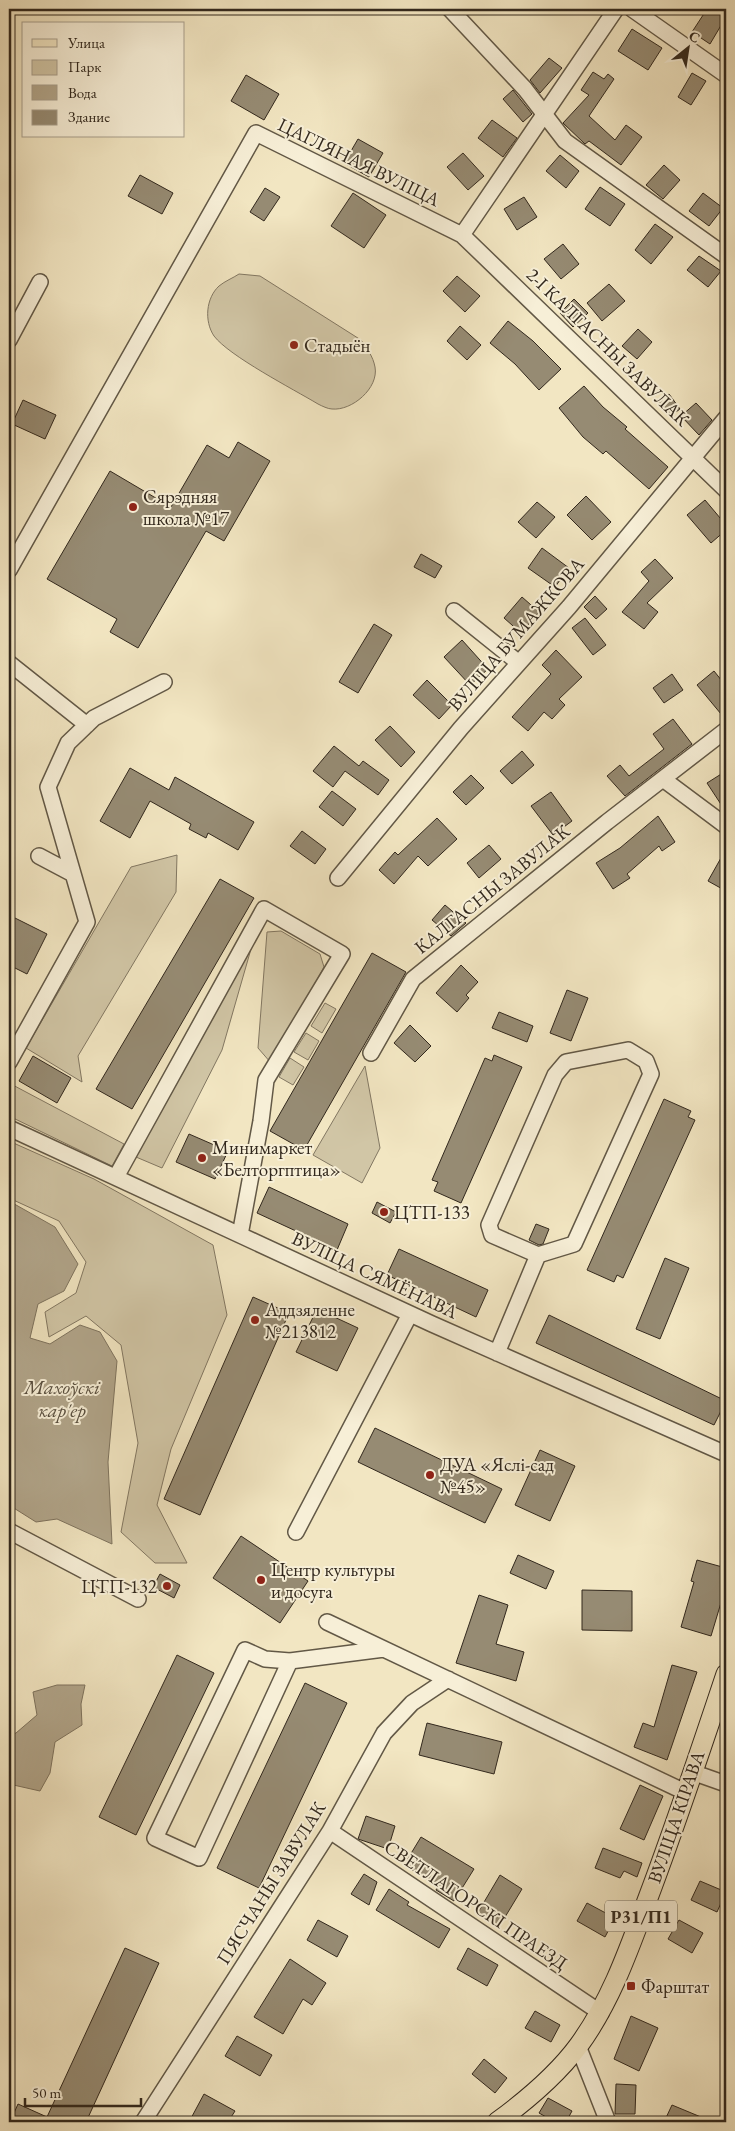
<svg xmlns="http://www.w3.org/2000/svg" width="735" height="2131" font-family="'EB Garamond',serif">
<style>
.green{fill:#d1c6a6;stroke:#827762}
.water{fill:#b1a58a;stroke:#7e735e}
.building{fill:#968b73;stroke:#32281d}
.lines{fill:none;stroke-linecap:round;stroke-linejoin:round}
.minor-casing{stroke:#625846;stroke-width:18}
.major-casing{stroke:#32281d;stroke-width:21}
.minor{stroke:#f7efd7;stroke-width:15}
.major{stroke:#f2e6c2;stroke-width:19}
.poi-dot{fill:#8f2418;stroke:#f7efd7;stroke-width:2}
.labels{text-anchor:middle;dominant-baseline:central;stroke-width:4;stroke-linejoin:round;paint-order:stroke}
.shield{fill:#f7efd7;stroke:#6d6455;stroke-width:1}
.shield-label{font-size:18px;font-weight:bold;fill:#32281d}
.street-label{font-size:19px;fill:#32281d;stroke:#f7efd7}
.poi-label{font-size:19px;fill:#32281d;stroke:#f7efd7;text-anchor:start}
.water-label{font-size:20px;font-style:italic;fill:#584e3e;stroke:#f7efd7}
</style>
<rect width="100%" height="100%" fill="#f2e6c2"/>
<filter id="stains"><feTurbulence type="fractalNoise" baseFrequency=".004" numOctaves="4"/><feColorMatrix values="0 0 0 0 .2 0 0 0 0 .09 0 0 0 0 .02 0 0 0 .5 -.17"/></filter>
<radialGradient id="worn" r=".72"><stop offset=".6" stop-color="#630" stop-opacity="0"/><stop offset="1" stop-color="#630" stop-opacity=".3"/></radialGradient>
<path class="green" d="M239 274 260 276 361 340C367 349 373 356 375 367 379 388 352 411 332 409 328 409 322 406 318 404 293 389 229 356 214 336 204 321 206 298 219 286 225 281 233 278 239 274Z
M177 855 176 892 78 1056 82 1082 26 1048 131 867Z
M281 931 320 954 324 967 271 1063 258 1048 267 932Z
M251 949 222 1050 162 1168 136 1157Z
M325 1003 336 1009 322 1033 311 1026Z
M306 1033 319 1041 308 1060 294 1052Z
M290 1058 304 1067 293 1085 279 1077Z
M365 1066 380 1148 362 1183 313 1155Z
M9 1083 124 1144 112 1166 9 1116Z
M9 1141 94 1179 213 1245 227 1315 171 1449 157 1505 187 1563H155L121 1532 138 1443 121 1345 86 1316 49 1337 45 1312 76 1293 86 1262 59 1221 9 1198Z"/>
<path class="water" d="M9 1201 55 1227 78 1264 64 1291 38 1304 30 1338 50 1344 80 1325 100 1332 117 1361 108 1462 112 1544 57 1519 36 1522 9 1505Z
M57 1685H85L81 1704 82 1725 55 1742 50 1773 40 1791 9 1784V1736L16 1733 37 1715 33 1692Z"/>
<path class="building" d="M707 9H713L726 17 710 44 692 32Z
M632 29 662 48 648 70 618 51Z
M549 58 562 68 540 93 530 80Z
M593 72 604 79 608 74 614 79 589 116 615 140 626 125 642 137 621 165 589 141 585 144 563 123 589 95 581 90Z
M692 73 706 81 691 105 678 97Z
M246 75 279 94 264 120 231 101Z
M513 90 532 114 523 122 503 99Z
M492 120 517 138 503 157 478 138Z
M358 139 383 153 369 177 344 163Z
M463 153 484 176 468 190 447 167Z
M560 155 579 171 566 188 546 171Z
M664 165 680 180 663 199 646 185Z
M140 175 173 193 162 214 128 196Z
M600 187 625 204 610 226 585 209Z
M265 188 280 197 264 221 250 212Z
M353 193 386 215 364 248 331 226Z
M703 193 723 208 709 226 689 211Z
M524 197 537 217 517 230 504 209Z
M655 224 673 237 651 264 635 250Z
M563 244 579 264 561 279 544 259Z
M699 256 721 271 708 287 687 270Z
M457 276 480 296 465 312 443 291Z
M609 284 625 301 602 321 587 303Z
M574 299 588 313 573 327 560 313Z
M508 321 533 341 561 369 539 390 515 364 490 343Z
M460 326 481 345 467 360 447 341Z
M638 329 652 342 637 359 622 346Z
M584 386 603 407 627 427 625 429 668 467 649 489 606 451 603 454 583 437 559 408Z
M669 394 680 409 669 417 658 403Z
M23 400 56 415 45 439 12 424Z
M696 403 712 420 699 435 681 416Z
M238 442 270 461 224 541 206 531 138 648 110 632 117 619 47 579 110 471 171 507 207 445 229 458Z
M586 496 611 522 592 540 567 515Z
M705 500 726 525V530L711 543 687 515Z
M537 502 555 517 536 538 518 522Z
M542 548 569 568 555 587 528 568Z
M421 554 442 566 435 578 414 567Z
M655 559 673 578 647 603 658 612 644 629 622 612 649 581 641 572Z
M595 596 607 609 596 619 584 607Z
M522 597 539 612 521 633 504 618Z
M585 618 606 645 593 655 572 628Z
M374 624 392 635 358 693 339 682Z
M462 640 488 669 470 685 444 657Z
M556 650 582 677 559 699 565 705 552 719 544 712 528 731 512 717 551 674 542 665Z
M714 671 726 686V720L697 685Z
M672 674 683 690 664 703 653 688Z
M427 680 452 705 439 719 413 695Z
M673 719 692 744 625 796 607 776 620 765 629 776 664 749 653 734Z
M390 726 415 752 401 767 375 740Z
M334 746 359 766 363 761 389 780 378 795 345 771 333 787 313 771Z
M522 751 534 765 512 784 500 771Z
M130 768 169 790 175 777 254 822 238 850 208 833 206 838 189 829 191 824 150 801 130 838 100 821Z
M726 771V812L707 783Z
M471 775 484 788 466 805 453 792Z
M332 791 356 809 343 826 319 807Z
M551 792 572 821 553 835 531 806Z
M658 816 675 842 662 851 659 846 627 874 630 878 613 889 596 863 620 848Z
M437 818 457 839 428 866 418 856 394 884 379 870 395 852 398 855Z
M302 831 326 849 315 864 290 846Z
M489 845 501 859 479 878 467 863Z
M726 849V891L708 881Z
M220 879 254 898 132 1109 96 1089Z
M445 905 466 923 451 936 432 920Z
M9 915 47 934 27 974 9 965Z
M372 953 406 972 304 1150 270 1131Z
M461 965 478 982 466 995 469 998 457 1012 436 993Z
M567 990 588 998 571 1041 550 1033Z
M499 1012 533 1026 527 1042 492 1028Z
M410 1025 431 1046 415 1062 394 1043Z
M494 1055 522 1067 461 1203 434 1191 438 1182 432 1180 485 1058 492 1061Z
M33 1056 71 1078 57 1103 19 1081Z
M664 1099 691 1111 688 1117 695 1120 623 1278 617 1275 614 1282 587 1270Z
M189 1134 228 1151 215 1179 176 1162Z
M269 1187 348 1224 337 1250 257 1213Z
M377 1202 396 1212 390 1223 372 1213Z
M536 1224 549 1229 543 1244 539 1245 529 1240Z
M399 1249 488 1290 476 1317 387 1275Z
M665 1258 689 1268 660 1339 636 1329Z
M253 1297 289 1313 200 1515 164 1499Z
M317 1309 358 1328 337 1371 296 1352Z
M549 1315 726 1401 714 1425 536 1343Z
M375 1428 502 1489 485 1523 358 1462Z
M540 1450 575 1466 550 1521 515 1505Z
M241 1536 308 1581 280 1623 213 1578Z
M518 1555 554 1571 546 1589 510 1573Z
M697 1560 726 1568V1586L711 1636 681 1627 694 1582 691 1581Z
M160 1574 180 1585 174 1598 153 1587Z
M582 1590 632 1591V1631L582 1630Z
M479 1595 508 1605 496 1644 524 1652 516 1681 456 1663Z
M177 1655 214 1673 136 1835 99 1817Z
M672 1665 697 1672 667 1760 634 1747 643 1723 654 1727Z
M305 1683 347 1703 259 1888 217 1868Z
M427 1723 502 1742 494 1774 419 1755Z
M640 1785 663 1796 644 1840 620 1829Z
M366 1816 395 1826 388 1849 358 1839Z
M421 1837 474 1869 454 1901 436 1890 438 1886 404 1865Z
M603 1848 642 1863 637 1877 624 1871 620 1878 595 1868Z
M364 1874 377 1882 369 1905 351 1894Z
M500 1875 522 1889 499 1927 477 1914Z
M700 1881 726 1892 717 1912 691 1900Z
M389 1889 409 1902 407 1905 450 1929 439 1948 376 1910Z
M587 1903 615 1918 605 1937 577 1921Z
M318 1920 348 1936 337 1957 307 1940Z
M679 1920 703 1933 692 1953 668 1939Z
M125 1948 159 1963 86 2122H10L18 2104 47 2117Z
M468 1948 498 1965 487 1986 457 1969Z
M290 1959 326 1983 312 2005 303 1999 283 2034 254 2017Z
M535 2011 560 2025 551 2042 525 2028Z
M631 2016 658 2028 639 2071 614 2059Z
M237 2036 272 2055 260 2076 225 2056Z
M484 2059 507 2078 495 2093 472 2074Z
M616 2084 636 2085 635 2114H615Z
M204 2094 235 2111 228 2122H189Z
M548 2098 572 2111 566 2122H555L539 2113Z
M672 2105 713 2122H664Z"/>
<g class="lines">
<defs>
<path id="minor" d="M450 9 525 89 565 141 726 256
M632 9 726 75
M462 235 726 490
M9 340 40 282
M9 570 256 133 462 235 616 9
M454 611 519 663
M9 663 87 725
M663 779 726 826
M39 856 73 874
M338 878 461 728 569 607 726 418
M371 1053 413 979 607 822 726 730
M9 1062 87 922 48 787 68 743 94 718 164 682
M9 1128 432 1324 726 1454
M116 1177 264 909 342 954 266 1080 261 1121 240 1235
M497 1353 538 1255 492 1235 489 1225 555 1075 566 1062 628 1050 646 1061 651 1074 574 1244 538 1255
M9 1531 138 1599
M296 1532 410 1314
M327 1622 685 1792
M290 1661 265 1659 245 1650 155 1838 199 1858 290 1661 384 1649
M692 1772 726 1784
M330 1831 601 2013
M578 2046 608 2122
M143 2122 330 1831 384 1733 412 1703 448 1679"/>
<path id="major" d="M497 2122C527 2100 557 2075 579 2045 611 2001 629 1949 648 1898 676 1824 701 1749 726 1674"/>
</defs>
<use href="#minor" class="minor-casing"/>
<use href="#major" class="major-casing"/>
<use href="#minor" class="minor"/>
<use href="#major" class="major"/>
</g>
<g class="poi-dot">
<circle cx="294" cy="345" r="5"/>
<circle cx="133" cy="507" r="5"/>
<circle cx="202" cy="1158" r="5"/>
<circle cx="384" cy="1212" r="5"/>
<circle cx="255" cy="1320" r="5"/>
<circle cx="430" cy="1475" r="5"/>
<circle cx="261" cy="1580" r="5"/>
<circle cx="167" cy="1586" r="5"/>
<rect x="626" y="1981" width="10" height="10" rx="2.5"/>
</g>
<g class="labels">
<rect class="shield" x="605" y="1900.5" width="72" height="31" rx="4"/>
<g class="shield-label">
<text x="641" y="1916">Р31/П1</text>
</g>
<g class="street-label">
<text transform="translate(359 162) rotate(26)">ЦАГЛЯНАЯ ВУЛІЦА</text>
<text transform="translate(608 347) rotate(44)">2-І КАЛГАСНЫ ЗАВУЛАК</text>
<text transform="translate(516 634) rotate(-49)">ВУЛІЦА БУМАЖКОВА</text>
<text transform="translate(492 889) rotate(-39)">КАЛГАСНЫ ЗАВУЛАК</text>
<text transform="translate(375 1275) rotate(25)">ВУЛІЦА СЯМЁНАВА</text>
<text transform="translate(676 1817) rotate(-71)">ВУЛІЦА КІРАВА</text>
<text transform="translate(271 1883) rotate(-58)">ПЯСЧАНЫ ЗАВУЛАК</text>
<text transform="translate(476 1905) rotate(34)">СВЕТЛАГОРСКІ ПРАЕЗД</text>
</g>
<g class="poi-label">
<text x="304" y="345">Стадыён</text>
<text x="143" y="496">Сярэдняя<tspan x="143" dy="22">школа №17</tspan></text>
<text x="212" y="1147">Минимаркет<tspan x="212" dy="22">«Белторгптица»</tspan></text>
<text x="394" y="1212">ЦТП-133</text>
<text x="265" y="1309">Аддзяленне<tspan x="265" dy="22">№213812</tspan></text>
<text x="440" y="1464">ДУА «Яслі-сад<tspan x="440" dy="22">№45»</tspan></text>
<text x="271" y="1569">Центр культуры<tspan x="271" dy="22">и досуга</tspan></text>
<text x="157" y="1586" text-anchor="end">ЦТП-132</text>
<text x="641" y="1986">Фарштат</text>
</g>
<g class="water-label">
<text x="62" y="1387">Махоўскі<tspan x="62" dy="23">кар'ер</tspan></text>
</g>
</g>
<rect width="735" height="2131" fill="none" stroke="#f2e6c2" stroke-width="30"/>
<rect x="10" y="10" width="715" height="2111" fill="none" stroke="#32281d" stroke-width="2.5"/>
<rect x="15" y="15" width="705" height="2101" fill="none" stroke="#32281d"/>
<rect x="22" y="22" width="162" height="115" fill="#f7efd7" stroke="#a89f8d"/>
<rect x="32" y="39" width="25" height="8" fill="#f2e6c2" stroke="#a89f8d"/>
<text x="68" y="48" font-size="15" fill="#32281d">Улица</text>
<rect x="32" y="60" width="25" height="15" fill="#d1c6a6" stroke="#a89f8d"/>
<text x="68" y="72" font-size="15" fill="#32281d">Парк</text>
<rect x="32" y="85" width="25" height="15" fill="#b1a58a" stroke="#a89f8d"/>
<text x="68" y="98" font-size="15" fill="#32281d">Вода</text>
<rect x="32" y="110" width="25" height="15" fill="#968b73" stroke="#a89f8d"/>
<text x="68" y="122" font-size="15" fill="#32281d">Здание</text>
<g transform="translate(688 48) rotate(30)" stroke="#f7efd7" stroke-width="4" paint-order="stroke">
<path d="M0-4L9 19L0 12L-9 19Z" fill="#32281d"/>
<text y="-8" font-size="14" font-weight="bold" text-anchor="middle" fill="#32281d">С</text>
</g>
<path d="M25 2098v8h116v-8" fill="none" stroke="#32281d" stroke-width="2.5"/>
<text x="32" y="2098" font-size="15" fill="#32281d" stroke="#f7efd7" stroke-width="4" paint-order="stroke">50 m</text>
<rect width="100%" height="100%" filter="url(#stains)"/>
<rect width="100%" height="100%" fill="url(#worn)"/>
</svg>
